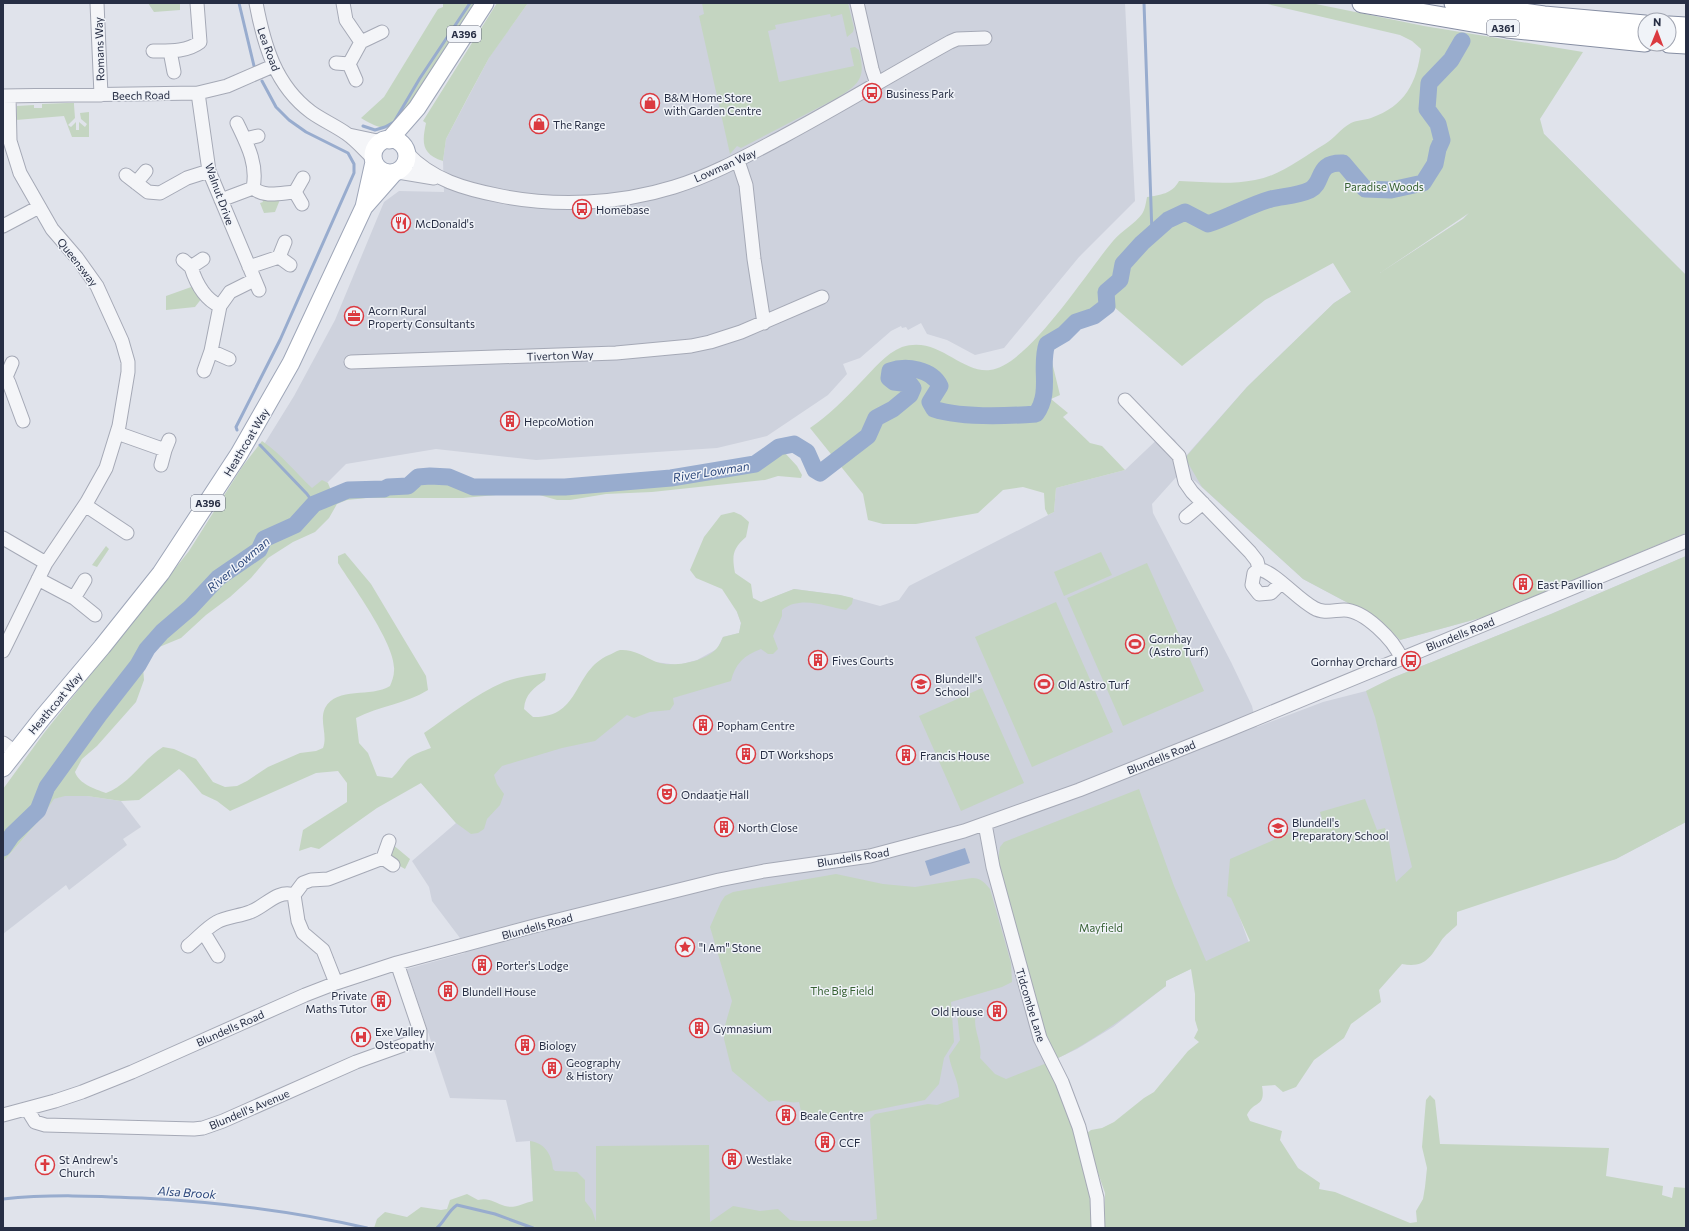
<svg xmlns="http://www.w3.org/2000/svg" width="1689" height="1231" font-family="Commissioner,sans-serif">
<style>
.built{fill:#ced2dd;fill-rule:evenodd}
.green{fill:#c4d5c1;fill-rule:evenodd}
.water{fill:#98acce}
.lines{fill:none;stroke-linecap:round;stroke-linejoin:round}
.stream{stroke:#98acce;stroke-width:3}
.river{stroke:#98acce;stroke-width:17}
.minor-casing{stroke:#a5a9b6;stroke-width:15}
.major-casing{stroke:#9ea6b8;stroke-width:19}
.highway-casing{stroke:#868ea3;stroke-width:21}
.minor{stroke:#f4f5f8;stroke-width:13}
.major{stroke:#fff;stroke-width:17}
.highway{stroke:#fff;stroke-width:19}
.labels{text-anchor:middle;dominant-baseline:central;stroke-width:3;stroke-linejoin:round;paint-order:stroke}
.shield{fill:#f0f3f8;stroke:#63697a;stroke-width:1}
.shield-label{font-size:10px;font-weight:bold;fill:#272e44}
.street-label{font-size:11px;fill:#272e44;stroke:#f0f3f8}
.poi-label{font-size:11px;fill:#272e44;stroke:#f0f3f8;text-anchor:start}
.park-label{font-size:11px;fill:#376133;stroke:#f0f3f8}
.water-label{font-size:12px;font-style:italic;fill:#2d487c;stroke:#f0f3f8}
</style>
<rect width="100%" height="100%" fill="#e0e3eb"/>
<path class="built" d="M528 3H1125L1135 201 1079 257 1004 348 975 355 947 340 927 334 921 323 908 330 906 327 902 328 901 326 891 331 860 358 843 364 847 374 828 395 767 436 717 448 536 460 436 449 346 464 310 500 255 459 294 396 335 320 384 202 399 191 444 192 443 161 446 139 490 56Z
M1544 134 1686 275V533L1484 617 1400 640 1380 620 1303 579 1195 481 1179 474 1152 504 1153 513 1231 662 1252 706 1257 727 1323 702 1366 691 1392 678 1551 614 1686 556V822L1616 859 1206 961 1166 981V986L1113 1027 1077 1049 1056 1059 877 1227 545 1228 534 1224 530 1141 516 1142 506 1100 450 1098 407 969 465 953 460 938 432 901 429 887 412 861 456 823 421 783 555 720 655 662 678 665 697 660 717 649 723 637 739 633 741 623 737 612 794 589 840 595 880 606 899 600 909 586 1054 512 1056 488 1125 470 1165 432 1175 440 1185 457 1247 387 1334 303 1463 219ZM1237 910 1324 912 1249 943Z
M67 795 87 796 121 801 141 827 123 839 127 845 69 890 66 885 3 934V862L41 818 53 799Z"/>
<path class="green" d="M148 3 180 4V10L154 12Z
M443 3H474C462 22 403 121 389 127 380 130 368 122 361 118L384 97 433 17 438 9 443 7Z
M497 3H528L489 58 468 97 446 139 443 161C421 154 422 142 426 123L423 121Z
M702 3H848L854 28 853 32 847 37 842 14 831 17 830 14 775 25 776 29 768 31 779 82 854 66 850 48 855 47 859 50C866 78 860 84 837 98L741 148 737 146 730 154 699 16 704 14Z
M1263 3H1311L1424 26 1583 52 1540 119 1544 134 1686 275V533L1484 617 1400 640 1380 620 1303 579 1202 487 1185 458 1247 387 1334 303 1351 292 1333 263 1265 300 1182 366 1113 306 1065 338 1050 354 1060 395 1051 399 1068 413 1063 417 1090 443 1102 446 1125 470 1056 488 1054 512 1048 515 1045 509 1044 493 1023 487 1003 490 978 513 916 524H883L868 520 863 494 810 428C829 415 845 399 861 382 874 369 885 354 902 347 938 335 960 373 990 370 1028 366 1088 270 1113 241 1121 231 1135 224 1142 214 1145 210 1146 202 1147 197 1160 195 1172 194 1179 181 1204 182 1230 185 1255 180 1280 176 1303 157 1325 144 1334 139 1341 128 1351 123 1357 120 1365 120 1371 118 1405 106 1417 83 1421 49L1412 41 1400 35ZM1469 213 1463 219 1380 273Z
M67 103H74V105L75 118 68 125 71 127 76 122V130H79V122L85 127 87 124 81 119 80 113 89 112V137H72L64 116 16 120 17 106 34 105V108H42V104Z
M261 196 281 197 275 212 264 213 260 203 263 202Z
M194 286 202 298 195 307 166 310V296Z
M262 441C281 454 295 472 312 488L322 480 328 483 334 498 344 494 380 493 414 487 422 481 443 480 474 489 559 491 691 478 748 469 764 464 774 456 785 453 797 466 802 475 801 478 778 476 765 480 652 492 606 494 570 500H557L536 494 519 493 463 498H367L347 500 337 504 329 518 315 532 293 542 268 558 251 578 230 597 206 615 181 638 152 650 143 667 144 680 136 702 97 746 82 759 75 772C79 784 95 789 106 793 130 784 142 760 163 747L174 749 196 759 213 782 225 787 237 786 247 781 268 767 300 753 316 751 323 748C328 735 319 721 325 708 337 686 371 698 390 686 392 681 394 676 394 671 397 646 352 585 338 563V556L345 553 371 584 426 676 428 690C406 704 379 706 356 718L359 743 368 753 377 776 392 778C399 772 402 765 408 759 415 753 423 751 431 748L424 733C449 716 475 694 504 682 517 677 532 675 546 673L545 680C534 688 525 694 524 709L533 717C582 718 572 671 609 655 612 654 616 651 620 650 632 649 644 656 654 661 670 669 706 662 717 648 720 645 721 641 723 637L739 633 741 623 737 612 722 589 696 578 690 570 704 537 721 515 734 512 741 515 749 522 746 537C732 549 732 556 735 573L751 584 753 598 761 602 794 589 840 595 853 598 852 604 846 610C826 607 801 595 782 610V616L773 636 778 649 773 654H768L761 649C744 655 735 664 731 681L673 698 674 704 670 710 650 712 634 718 627 715 595 741 562 748 502 766 494 775 497 784 504 794 500 805 487 819 484 829 478 833 471 834 456 823 421 783 377 808 319 849 311 847 299 851 303 830 347 802V783L338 771 316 773 230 811 217 801 202 794 184 773 179 769 139 800 121 801 87 796H65L54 799 41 818 3 862V789L44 733 189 551 242 467Z
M106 546 109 549 97 567 92 565Z
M1101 552 1112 575 1064 596 1054 572Z
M1686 556V822L1616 859 1457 912V925C1452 930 1445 935 1441 941 1430 958 1425 968 1402 964L1379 990 1381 1002 1351 1024 1344 1038 1314 1060 1296 1087 1283 1092 1275 1085 1262 1086C1266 1108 1254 1100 1247 1115L1250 1121 1282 1131 1280 1140 1298 1168 1320 1183 1319 1189 1335 1192 1410 1223 1417 1222 1416 1211 1423 1199 1425 1187 1427 1168 1422 1147 1426 1100 1430 1095 1435 1100 1440 1144 1609 1148 1606 1176 1663 1186 1662 1195 1672 1198 1674 1187 1686 1188V1228H1104L1105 1193 1089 1147 1087 1133 1091 1130 1102 1128 1114 1122 1144 1098 1154 1092 1188 1051 1199 1042 1194 1038 1198 1030 1195 1020V994L1191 969 1166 981V986C1130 1013 1096 1040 1056 1059L1044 1036 997 867 1000 847 1004 842 1139 789 1174 886 1206 961 1250 941 1231 898 1227 896 1230 859 1322 819 1320 812 1365 799 1377 830 1385 828 1389 841 1396 882 1412 867 1375 717 1366 691 1392 678 1551 614Z
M1147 563 1204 691 1123 726 1067 598Z
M1056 602 1113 732 1032 767 975 637Z
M982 688 1024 783 961 811 919 716Z
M392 844 410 859 405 869 391 861 387 851Z
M836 874 883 884 915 887 972 878C981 878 984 882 990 889L1011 963 1012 982 1002 987 951 1002 954 1042 944 1058 939 1084 925 1100 851 1115 802 1116 799 1102C786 1104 784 1098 769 1102L732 1071 724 1039V1029L732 1001 710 927 721 902 725 896 733 892Z
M962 1010 974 1011 976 1014C972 1030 983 1042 980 1058L995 1074 1006 1079 1047 1063 1071 1118 1089 1193 1093 1228H374L377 1219 385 1212 407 1217 421 1207 441 1210 447 1209 450 1200 467 1194 478 1200C489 1197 495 1203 505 1206 514 1209 524 1203 533 1201L530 1141C545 1143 552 1155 553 1169L555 1171 577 1172 585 1180V1201L592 1210 596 1222V1146L709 1145 710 1222 733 1206 760 1211 778 1209 790 1220 800 1221H869L877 1219 870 1119 875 1114 928 1104 937 1105 959 1097C960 1083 951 1070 949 1056L960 1040 957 1013Z"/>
<path class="water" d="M965 848 970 863 930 876 925 861Z"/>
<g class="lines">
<path class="stream" d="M239 3 254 66
M1144 3 1152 234
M363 126 375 130 385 127 394 122 420 78 470 3
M237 430 236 427 280 340 354 173V164L348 153 306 132 289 120 276 107 262 81
M260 445 307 494 314 504
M3 1199C49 1194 96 1196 142 1198 218 1202 293 1211 367 1228
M437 1228C445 1221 448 1211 457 1205L495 1214 533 1228"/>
<path class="river" d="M3 848 12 835 38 810 47 787 99 715 138 665 147 649 162 632 190 608 218 578 259 550 264 539 295 525 314 504 348 490 384 489 388 487 408 486 418 477 430 476 449 477 473 487H565L671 478 755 464 779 447 794 444 807 452 815 470 820 473 868 436 876 418 893 409 910 395 913 388 910 384 894 382 889 378 890 371C906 365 932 369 940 386L930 402 934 409C960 418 1007 416 1036 414 1052 392 1039 367 1047 344L1064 334 1076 322 1094 316 1107 306 1106 292 1120 280 1123 264 1142 243 1168 220 1185 212 1208 224C1229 217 1250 205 1271 199 1284 196 1297 196 1310 190 1325 182 1315 162 1343 163L1365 189 1391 190 1423 183 1435 164 1438 149 1442 140 1438 124 1427 109 1429 83 1451 60 1462 41"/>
<defs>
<path id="minor" d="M97 3 101 95
M256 3C264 45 275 85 311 112 322 120 336 126 347 134 357 141 365 151 374 159
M343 3 346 20 361 42
M857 3 872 69 877 84
M153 51C169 51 187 52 200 42L197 3
M170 51 174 72
M336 63 349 64 361 42 382 32
M349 64 356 80
M198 93 209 171 259 290
M3 96 198 93 227 86 273 66
M237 123C247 144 258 164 253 188
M349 135 382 142
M245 139 258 136
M407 153C432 180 465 189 501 196 557 207 619 204 674 187 713 175 748 155 784 136 840 106 894 73 950 42L957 39 985 38
M738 161 746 185 754 259 764 323
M398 172 434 178
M126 175 148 192 160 193 187 178 209 171
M136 183 146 171
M295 192 302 204
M221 200 253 188C265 198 280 193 295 192L303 178
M3 226 39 207
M279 257 285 242
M279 257 290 265
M183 260 191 267 203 259
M191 267C196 283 204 299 220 306
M249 267 279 257
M211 351 229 359
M351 362 616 353 691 346 710 342 741 332 822 297
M204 371 211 351 220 306 230 292 254 280
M3 377H6L9 383 23 421
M6 377 12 363
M1125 400 1179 456 1185 482 1192 492 1250 552 1257 561 1259 569C1276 573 1297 599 1314 608 1324 614 1334 610 1344 610 1364 610 1394 640 1401 658
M117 433 165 450 169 440
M161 465 165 450
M85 505 127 533
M1186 517 1203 503
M3 538 46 563
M1259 569 1254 573 1252 585 1259 594 1271 593 1281 583
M38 579 74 598 95 615
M74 598 85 580
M3 651 46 563 87 502 106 468 119 426 128 372V362L122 341 97 286 77 258 52 229 20 173 10 141 9 96
M3 743 15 752
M985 824 993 867 1040 1038 1062 1082 1079 1127 1097 1198 1098 1228
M389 841 383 858 393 865
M204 933 218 956
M188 946C197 939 206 928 217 922 225 917 240 916 250 912 265 907 277 889 294 895
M336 983 323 950 303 933 298 921 294 895 303 883 311 880 328 879 383 858
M27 1109 35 1122 45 1125 194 1129 203 1128 223 1121 356 1062 420 1039V1031L397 963
M3 1115 55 1101 82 1092 132 1072 305 995 336 983 397 963 538 925 719 880 764 871 870 856 964 831 1079 790 1224 732 1686 541"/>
<path id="major" d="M373 156a17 17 0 1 1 34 0a17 17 0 1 1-34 0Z
M389 140 417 108 485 3
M365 206 394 173
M3 768 43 717 102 647 161 573 239 454 291 363 364 207 374 162"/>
<path id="highway" d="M1362 3 1507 28 1645 42
M1454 3 1544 16 1645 25
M1669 26 1686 27
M1669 43 1686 44"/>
</defs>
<use href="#minor" class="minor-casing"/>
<use href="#major" class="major-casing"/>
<use href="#highway" class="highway-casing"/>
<use href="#minor" class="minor"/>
<use href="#major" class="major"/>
<use href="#highway" class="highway"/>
</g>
<defs>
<symbol id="bus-ring" viewBox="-11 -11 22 22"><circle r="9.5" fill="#f0f3f8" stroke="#db3a40" stroke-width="1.5"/><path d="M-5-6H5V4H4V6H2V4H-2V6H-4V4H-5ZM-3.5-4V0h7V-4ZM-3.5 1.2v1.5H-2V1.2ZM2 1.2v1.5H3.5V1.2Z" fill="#db3a40"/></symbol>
<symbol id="shop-ring" viewBox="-11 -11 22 22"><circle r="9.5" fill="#f0f3f8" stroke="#db3a40" stroke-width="1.5"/><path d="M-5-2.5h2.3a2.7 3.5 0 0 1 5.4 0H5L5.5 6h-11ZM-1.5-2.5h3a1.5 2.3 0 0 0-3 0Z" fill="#db3a40"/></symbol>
<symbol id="restaurant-ring" viewBox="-11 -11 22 22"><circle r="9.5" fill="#f0f3f8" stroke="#db3a40" stroke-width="1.5"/><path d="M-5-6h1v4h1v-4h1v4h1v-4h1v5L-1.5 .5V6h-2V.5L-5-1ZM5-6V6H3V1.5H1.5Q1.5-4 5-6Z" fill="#db3a40"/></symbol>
<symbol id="office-ring" viewBox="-11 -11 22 22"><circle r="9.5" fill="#f0f3f8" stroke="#db3a40" stroke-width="1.5"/><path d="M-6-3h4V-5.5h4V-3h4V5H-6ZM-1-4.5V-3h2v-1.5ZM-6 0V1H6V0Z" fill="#db3a40"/></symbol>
<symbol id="building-ring" viewBox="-11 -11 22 22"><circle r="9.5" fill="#f0f3f8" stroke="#db3a40" stroke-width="1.5"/><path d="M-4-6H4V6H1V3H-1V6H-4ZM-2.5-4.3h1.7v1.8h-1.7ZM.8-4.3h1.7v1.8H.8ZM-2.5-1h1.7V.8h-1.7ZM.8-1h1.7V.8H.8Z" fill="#db3a40"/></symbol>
<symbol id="stadium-ring" viewBox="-11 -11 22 22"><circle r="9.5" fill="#f0f3f8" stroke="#db3a40" stroke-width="1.5"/><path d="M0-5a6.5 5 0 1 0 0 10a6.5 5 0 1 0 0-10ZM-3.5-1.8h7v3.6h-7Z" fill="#db3a40"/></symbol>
<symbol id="school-ring" viewBox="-11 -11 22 22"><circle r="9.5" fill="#f0f3f8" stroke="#db3a40" stroke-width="1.5"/><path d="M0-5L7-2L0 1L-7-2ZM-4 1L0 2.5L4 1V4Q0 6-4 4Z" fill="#db3a40"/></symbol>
<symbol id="theatre-ring" viewBox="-11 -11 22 22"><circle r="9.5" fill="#f0f3f8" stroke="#db3a40" stroke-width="1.5"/><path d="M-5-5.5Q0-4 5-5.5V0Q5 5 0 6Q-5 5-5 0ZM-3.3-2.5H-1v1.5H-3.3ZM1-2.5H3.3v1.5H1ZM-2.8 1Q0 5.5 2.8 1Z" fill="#db3a40"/></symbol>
<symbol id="sight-ring" viewBox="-11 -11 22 22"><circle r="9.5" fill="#f0f3f8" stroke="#db3a40" stroke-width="1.5"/><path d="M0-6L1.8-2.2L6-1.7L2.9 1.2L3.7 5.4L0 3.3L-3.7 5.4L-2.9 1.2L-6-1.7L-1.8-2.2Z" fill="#db3a40"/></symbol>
<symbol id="hospital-ring" viewBox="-11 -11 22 22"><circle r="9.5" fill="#f0f3f8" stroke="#db3a40" stroke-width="1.5"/><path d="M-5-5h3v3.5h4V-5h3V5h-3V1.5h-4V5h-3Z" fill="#db3a40"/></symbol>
<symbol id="church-ring" viewBox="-11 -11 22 22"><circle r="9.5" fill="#f0f3f8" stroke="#db3a40" stroke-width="1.5"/><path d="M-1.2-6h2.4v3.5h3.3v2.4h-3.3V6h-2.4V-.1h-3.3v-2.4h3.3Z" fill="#db3a40"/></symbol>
</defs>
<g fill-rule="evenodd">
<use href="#bus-ring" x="861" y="82" width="22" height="22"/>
<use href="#shop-ring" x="639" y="92" width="22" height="22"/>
<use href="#shop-ring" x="528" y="113" width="22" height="22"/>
<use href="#bus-ring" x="571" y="198" width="22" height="22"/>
<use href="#restaurant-ring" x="390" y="212" width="22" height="22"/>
<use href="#office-ring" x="343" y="305" width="22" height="22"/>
<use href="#building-ring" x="499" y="410" width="22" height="22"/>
<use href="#building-ring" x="1512" y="573" width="22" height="22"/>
<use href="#stadium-ring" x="1124" y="633" width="22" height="22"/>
<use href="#building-ring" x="807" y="649" width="22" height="22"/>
<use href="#bus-ring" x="1400" y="650" width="22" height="22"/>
<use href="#school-ring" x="910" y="673" width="22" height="22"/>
<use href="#stadium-ring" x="1033" y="673" width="22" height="22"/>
<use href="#building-ring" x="692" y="714" width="22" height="22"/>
<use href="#building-ring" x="735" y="743" width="22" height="22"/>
<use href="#building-ring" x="895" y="744" width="22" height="22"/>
<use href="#theatre-ring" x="656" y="783" width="22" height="22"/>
<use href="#building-ring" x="713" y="816" width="22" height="22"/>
<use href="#school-ring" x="1267" y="817" width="22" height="22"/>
<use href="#sight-ring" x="674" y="936" width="22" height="22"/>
<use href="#building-ring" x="471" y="954" width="22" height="22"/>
<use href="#building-ring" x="437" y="980" width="22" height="22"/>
<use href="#building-ring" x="370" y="990" width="22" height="22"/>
<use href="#building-ring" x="986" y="1000" width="22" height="22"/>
<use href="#building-ring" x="688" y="1017" width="22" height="22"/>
<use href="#hospital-ring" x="350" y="1026" width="22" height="22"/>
<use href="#building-ring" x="514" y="1034" width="22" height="22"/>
<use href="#building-ring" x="541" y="1057" width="22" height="22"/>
<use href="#building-ring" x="775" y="1104" width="22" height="22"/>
<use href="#building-ring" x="814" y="1131" width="22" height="22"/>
<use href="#building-ring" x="721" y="1148" width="22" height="22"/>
<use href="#church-ring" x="34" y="1154" width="22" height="22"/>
</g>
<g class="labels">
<g class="shield">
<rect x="1487" y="20" width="32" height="16" rx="3"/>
<rect x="447" y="26" width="34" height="16" rx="3"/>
<rect x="191" y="495" width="34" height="16" rx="3"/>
</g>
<g class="shield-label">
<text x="1503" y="28">A361</text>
<text x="464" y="34">A396</text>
<text x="208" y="503">A396</text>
</g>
<g class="street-label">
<text transform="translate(99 49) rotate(-92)">Romans Way</text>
<text transform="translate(269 49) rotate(70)">Lea Road</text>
<text transform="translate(141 95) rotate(-1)">Beech Road</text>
<text transform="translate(725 165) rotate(-24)">Lowman Way</text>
<text transform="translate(220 194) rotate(70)">Walnut Drive</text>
<text transform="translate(78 262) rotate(52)">Queensway</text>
<text transform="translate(560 355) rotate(-2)">Tiverton Way</text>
<text transform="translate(246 442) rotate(-59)">Heathcoat Way</text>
<text transform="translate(1460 634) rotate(-22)">Blundells Road</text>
<text transform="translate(55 703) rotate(-50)">Heathcoat Way</text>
<text transform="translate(1161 757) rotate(-22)">Blundells Road</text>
<text transform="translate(853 857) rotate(-9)">Blundells Road</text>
<text transform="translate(537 926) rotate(-15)">Blundells Road</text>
<text transform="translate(1031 1005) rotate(73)">Tidcombe Lane</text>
<text transform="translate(230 1028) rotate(-24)">Blundells Road</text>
<text transform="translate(249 1109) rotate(-23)">Blundell's Avenue</text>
</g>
<g class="poi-label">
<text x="886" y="93">Business Park</text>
<text x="664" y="97">B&amp;M Home Store<tspan x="664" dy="13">with Garden Centre</tspan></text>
<text x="553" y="124">The Range</text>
<text x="596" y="209">Homebase</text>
<text x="415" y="223">McDonald's</text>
<text x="368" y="310">Acorn Rural<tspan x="368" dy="13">Property Consultants</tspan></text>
<text x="524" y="421">HepcoMotion</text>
<text x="1537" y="584">East Pavillion</text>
<text x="1149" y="638">Gornhay<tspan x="1149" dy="13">(Astro Turf)</tspan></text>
<text x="832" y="660">Fives Courts</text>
<text x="1397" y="661" text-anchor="end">Gornhay Orchard</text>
<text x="935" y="678">Blundell's<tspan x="935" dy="13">School</tspan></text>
<text x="1058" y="684">Old Astro Turf</text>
<text x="717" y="725">Popham Centre</text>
<text x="760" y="754">DT Workshops</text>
<text x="920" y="755">Francis House</text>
<text x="681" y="794">Ondaatje Hall</text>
<text x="1292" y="822">Blundell's<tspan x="1292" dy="13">Preparatory School</tspan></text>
<text x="738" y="827">North Close</text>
<text x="699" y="947">"I Am" Stone</text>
<text x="496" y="965">Porter's Lodge</text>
<text x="462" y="991">Blundell House</text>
<text x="367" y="995" text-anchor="end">Private<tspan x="367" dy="13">Maths Tutor</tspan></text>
<text x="983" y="1011" text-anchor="end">Old House</text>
<text x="713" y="1028">Gymnasium</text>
<text x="375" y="1031">Exe Valley<tspan x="375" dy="13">Osteopathy</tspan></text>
<text x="539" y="1045">Biology</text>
<text x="566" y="1062">Geography<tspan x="566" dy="13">&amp; History</tspan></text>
<text x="800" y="1115">Beale Centre</text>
<text x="839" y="1142">CCF</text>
<text x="59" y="1159">St Andrew's<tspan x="59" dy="13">Church</tspan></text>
<text x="746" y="1159">Westlake</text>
</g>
<g class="park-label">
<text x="1384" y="186">Paradise Woods</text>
<text x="1101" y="927">Mayfield</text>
<text x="842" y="990">The Big Field</text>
</g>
<g class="water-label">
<text transform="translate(711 471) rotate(-9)">River Lowman</text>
<text transform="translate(238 564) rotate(-40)">River Lowman</text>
<text transform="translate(187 1192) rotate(4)">Alsa Brook</text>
</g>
</g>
<rect width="1689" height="1231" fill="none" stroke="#272e44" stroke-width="8"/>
<g transform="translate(1657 32) rotate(1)"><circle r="19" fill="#f0f3f8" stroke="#a0a4b0"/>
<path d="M0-3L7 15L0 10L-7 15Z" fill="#db3a40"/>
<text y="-6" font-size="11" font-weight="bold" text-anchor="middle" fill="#272e44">N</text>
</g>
</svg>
